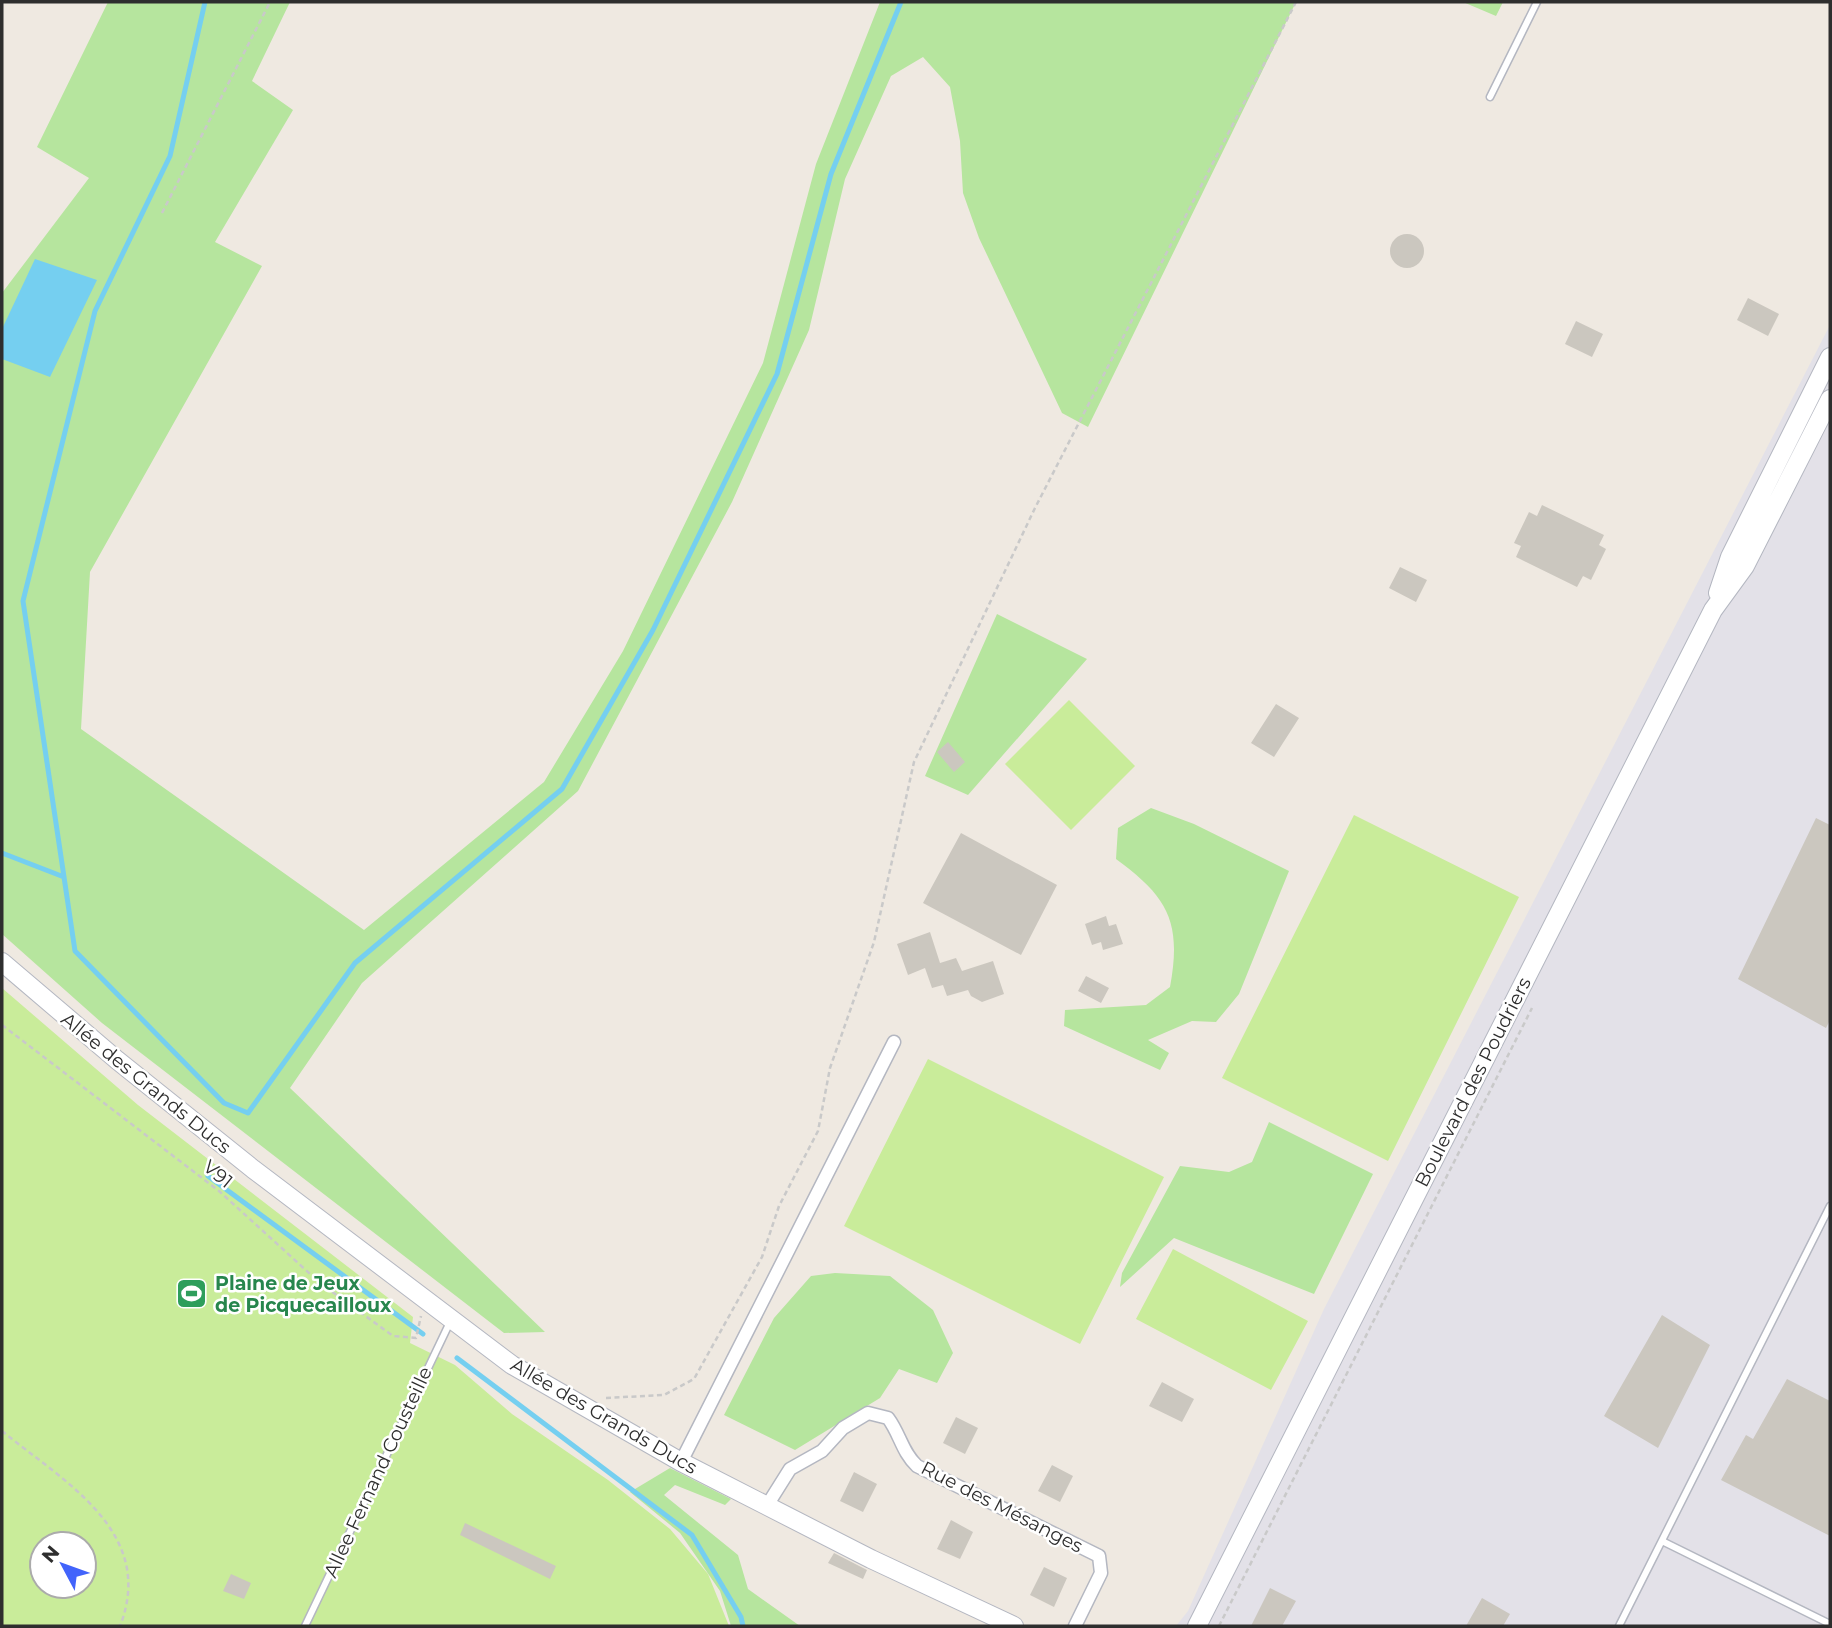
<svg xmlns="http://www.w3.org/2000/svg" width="1832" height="1628" font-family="Montserrat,sans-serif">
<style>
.industrial{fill:#e3e1e8}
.green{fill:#b6e59e}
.pitch{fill:#c9ec9a;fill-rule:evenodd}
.water{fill:#75cff0}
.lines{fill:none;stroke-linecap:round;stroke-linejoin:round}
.stream{stroke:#75cff0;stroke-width:5}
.building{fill:#cbc7bf}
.service-casing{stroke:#b4b7c1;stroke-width:9}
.minor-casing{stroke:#b4b7c1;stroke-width:15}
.secondary-casing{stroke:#b4b7c1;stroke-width:20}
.path{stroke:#c9c9c9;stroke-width:2.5;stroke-dasharray:5 3.5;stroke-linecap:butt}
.service{stroke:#fff;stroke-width:6}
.minor{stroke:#fff;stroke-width:12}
.secondary{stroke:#fff;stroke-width:18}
.labels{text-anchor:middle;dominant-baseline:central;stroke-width:5;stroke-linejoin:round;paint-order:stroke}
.street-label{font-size:19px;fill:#2e2e2e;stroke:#fff}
.leisure-label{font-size:19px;font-weight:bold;fill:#27864d;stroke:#fff;text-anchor:start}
</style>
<rect width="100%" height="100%" fill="#efe9e1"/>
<path class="industrial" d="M1830 325V1626H1176L1188 1611 1324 1309Z"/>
<path class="green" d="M108 2H290L252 81 293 110 215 242 262 266 90 572 81 729 364 930 544 782 623 651 763 363 816 164 880 2H1296L1088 427 1062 413 979 238 963 193 960 141 950 87 923 57 891 76 845 179 809 330 732 502 578 791 362 983 290 1088 545 1332 504 1333 102 1023 2 934V293L89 178 37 147Z
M1463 2H1503L1496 16Z
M997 614 1087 659 968 795 925 776Z
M1151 808 1194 824 1289 871 1239 994 1216 1022 1192 1021 1148 1040 1169 1053 1160 1070 1064 1026 1065 1010 1146 1005 1170 987C1182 922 1168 897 1116 859L1118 828Z
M1269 1122 1373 1174 1314 1294 1174 1238 1120 1287 1122 1273 1180 1166 1229 1172 1252 1162Z
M835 1273 890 1276 933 1310 953 1353 937 1383 899 1369 880 1398 795 1450 724 1415 774 1318 811 1276Z
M670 1468 731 1499 725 1505 675 1485 664 1495 738 1555 748 1589 800 1626H731L720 1591 680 1533 630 1492Z"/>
<path class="pitch" d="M1069 700 1135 766 1071 830 1005 764Z
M1354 815 1519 897 1388 1161 1222 1078Z
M2 988 138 1105 413 1317 410 1343 455 1365 512 1414 608 1480 670 1529 708 1574 729 1626H2ZM42 1544H84V1586H42Z
M928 1059 1164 1177 1080 1344 844 1226Z
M1173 1249 1308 1321 1271 1390 1136 1319Z"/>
<path class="water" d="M35 259 97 280 50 377 2 359V329Z"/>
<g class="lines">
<path class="stream" d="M205 2 170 156 95 311 23 601 75 951 224 1103 248 1113 355 963 562 789 653 630 777 374 831 174 901 2
M2 853 64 877
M208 1176 423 1334
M457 1358 692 1535 741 1617 743 1626"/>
</g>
<path class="building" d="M1390 251a17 17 0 1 1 34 0a17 17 0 1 1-34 0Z
M1748 298 1779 314 1768 336 1737 320Z
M1576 321 1603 334 1592 357 1565 344Z
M1542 505 1604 535 1599 545 1606 549 1591 580 1583 576 1577 587 1516 557 1521 546 1514 543 1529 512 1537 516Z
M1400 567 1427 580 1416 602 1389 588Z
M1276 704 1299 718 1274 757 1251 743Z
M948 742 965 762 954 772 937 752Z
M1816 818 1830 825V1020L1826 1028 1738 979Z
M961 833 1057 885 1021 955 923 903Z
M1106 916 1109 926 1116 924 1123 944 1103 950 1101 942 1092 945 1085 924Z
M930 932 940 963 956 958 962 971 993 961 1004 994 982 1002 971 996 968 990 947 996 943 985 932 988 925 968 908 975 897 944Z
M1086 976 1109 988 1101 1003 1078 991Z
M1662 1315 1710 1345 1658 1448 1604 1416Z
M1787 1379 1830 1401V1536L1721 1480 1746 1435 1753 1439Z
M1162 1382 1194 1399 1182 1422 1149 1406Z
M956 1417 978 1428 965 1454 943 1443Z
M1052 1465 1073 1476 1060 1502 1038 1491Z
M854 1472 877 1484 863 1512 840 1501Z
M951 1520 973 1532 960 1559 937 1549Z
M465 1523 556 1566 550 1579 460 1535Z
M834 1553 867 1570 863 1579 828 1563Z
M1044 1567 1067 1578 1054 1607 1030 1595Z
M231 1574 251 1583 244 1599 223 1591Z
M1270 1588 1296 1601 1282 1626H1251Z
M1482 1598 1510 1614 1503 1626H1466Z"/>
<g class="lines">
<defs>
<path id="service" d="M1490 97 1537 2
M1662 1541 1830 1624
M305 1626 451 1320
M1619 1626 1830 1206"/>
<path id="minor" d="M681 1462 894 1042
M768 1504 790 1469 822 1451 843 1428 868 1413 888 1418C900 1434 902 1452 917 1466L1099 1556 1101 1573 1075 1626"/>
<path id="secondary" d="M1718 593 1730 557 1830 357
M2 962 117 1060 253 1169 512 1365 681 1462 871 1559 1014 1626
M1197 1626 1713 610 1745 566 1830 399"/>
</defs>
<use href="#service" class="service-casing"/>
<use href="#minor" class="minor-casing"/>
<use href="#secondary" class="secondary-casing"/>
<path class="path" d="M162 213 270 2
M2 1025 219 1191 320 1283 393 1336 416 1338 421 1316
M606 1398 664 1395 694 1379 762 1257 779 1206 818 1131 830 1068 874 942 914 762 1035 508 1296 2
M2 1431C63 1481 157 1532 120 1626
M1219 1626 1532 1008"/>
<use href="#service" class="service"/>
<use href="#minor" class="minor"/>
<use href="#secondary" class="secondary"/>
</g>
<defs>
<symbol id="stadium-square" viewBox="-11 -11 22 22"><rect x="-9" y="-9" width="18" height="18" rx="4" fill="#2e9e5b" stroke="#fff"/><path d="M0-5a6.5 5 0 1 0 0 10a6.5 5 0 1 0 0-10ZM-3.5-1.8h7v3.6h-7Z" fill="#fff"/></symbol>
</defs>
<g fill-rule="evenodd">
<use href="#stadium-square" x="174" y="1276" width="35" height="35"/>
</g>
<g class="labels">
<g class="street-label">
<text transform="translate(1473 1082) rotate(-63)">Boulevard des Poudriers</text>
<text transform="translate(146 1083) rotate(39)">Allée des Grands Ducs</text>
<text transform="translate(218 1174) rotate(39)">V91</text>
<text transform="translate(604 1416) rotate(30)">Allée des Grands Ducs</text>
<text transform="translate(378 1472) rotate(-65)">Allee Fernand Cousteille</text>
<text transform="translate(1002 1507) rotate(27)">Rue des Mésanges</text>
</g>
<g class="leisure-label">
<text x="215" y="1283">Plaine de Jeux<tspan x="215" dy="22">de Picquecailloux</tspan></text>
</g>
</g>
<rect width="1832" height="1628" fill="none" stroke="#2e2e2e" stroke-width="7"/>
<g transform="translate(63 1565) rotate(311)"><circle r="33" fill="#ffffff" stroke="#ababab" stroke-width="2"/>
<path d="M0-5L12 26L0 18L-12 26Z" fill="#4264fb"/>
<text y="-10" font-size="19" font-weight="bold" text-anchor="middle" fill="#2e2e2e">N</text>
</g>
</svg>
